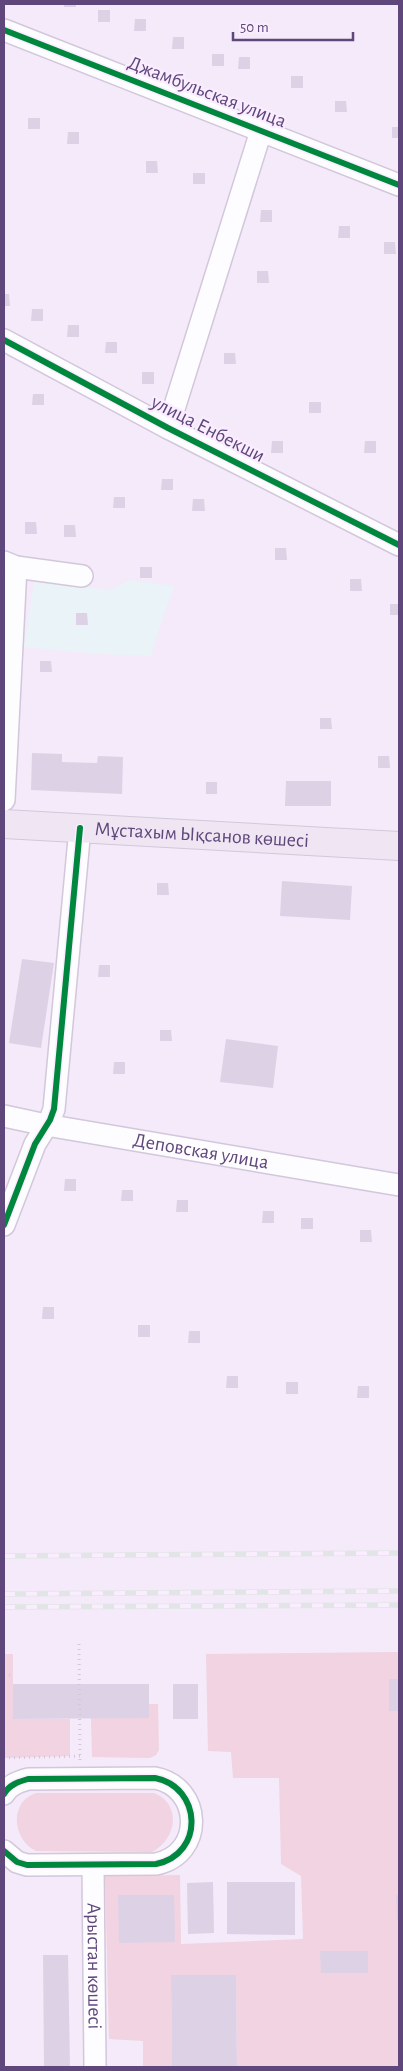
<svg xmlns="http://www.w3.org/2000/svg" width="403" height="2071" font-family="'Alegreya Sans',sans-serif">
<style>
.education{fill:#eaf3f7}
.green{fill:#f1d3e1}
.building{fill:#ddd1e6}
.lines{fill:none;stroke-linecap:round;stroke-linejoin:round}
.minor-casing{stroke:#d2c7db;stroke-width:24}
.major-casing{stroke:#d2c8da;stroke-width:30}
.path{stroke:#d1c9da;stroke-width:3;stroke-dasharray:1 4;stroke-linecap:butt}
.minor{stroke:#fdfcfe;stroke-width:21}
.major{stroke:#efe5f3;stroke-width:28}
.rail-casing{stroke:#e2e5e5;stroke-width:5.5}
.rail{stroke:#faedff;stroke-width:4;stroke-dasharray:11;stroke-linecap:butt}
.cycleway-casing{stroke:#faedff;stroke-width:9}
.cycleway{stroke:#00873e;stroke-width:6}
.labels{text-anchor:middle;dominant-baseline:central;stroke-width:4.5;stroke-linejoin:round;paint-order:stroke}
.street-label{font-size:20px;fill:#5f467b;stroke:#faedff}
</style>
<rect width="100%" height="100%" fill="#f4eaf9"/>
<path class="education" d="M130 580 174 586 154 645 152 656 99 654 24 647 34 582 111 590Z"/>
<path class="green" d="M399 1652V2067H237L236 1975H171L172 2067H143V2041L109 2039 105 1876 180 1875 181 1944 303 1939 301 1876 281 1864 279 1778H233L231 1752 208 1751 206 1654Z
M4 1654H13V1719H70V1756L4 1758Z
M149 1704H158L159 1750 156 1755 150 1758 92 1757 91 1718Z
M36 1793H154C182 1804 177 1839 152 1852L36 1851C13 1841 8 1802 36 1793Z"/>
<path class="building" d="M64 4H76V7H64Z
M98 10H110V22H98Z
M135 19H146V31H134Z
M173 37H184V49H172Z
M212 54H224V66H212Z
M239 57H250V69H238Z
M291 76H303V88H291Z
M335 101H346L347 112H335Z
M28 118H40V129H28Z
M392 127H399V138H392Z
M68 132H79V144H67Z
M146 161H157L158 173H146Z
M193 173H205V184H193Z
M261 210H272V222H260Z
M339 226H350V238H338Z
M384 242H395L396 254H384Z
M257 271H268L269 283H257Z
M4 294H9L10 306H4Z
M32 309H43V321H31Z
M68 325H79V337H67Z
M106 342H117V353H105Z
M224 353H235L236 364H224Z
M142 372H154V384H142Z
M33 394H44V405H32Z
M309 402H321V413H309Z
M272 441H283V453H271Z
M365 441H376V453H364Z
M162 479H173V490H161Z
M114 497H125V508H113Z
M193 499H204L205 511H192Z
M25 522H36L37 534H25Z
M64 525H75L76 537H64Z
M275 548H286L287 560H275Z
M140 567H152V578H140Z
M350 579H361L362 591H350Z
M390 604H399V615H390Z
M76 613H87L88 625H76Z
M40 661H51L52 672H40Z
M320 718H331L332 729H320Z
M32 753 62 754V762L97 763 98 756 123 757 122 794 31 790Z
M378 756H389L390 768H378Z
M286 781H331V806H285Z
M206 782H217V794H206Z
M282 881 352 886 350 920 280 916Z
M157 883H168L169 895H157Z
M22 959 54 963 41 1048 9 1043Z
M99 965H110V977H98Z
M160 1030H171L172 1041H160Z
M226 1039 278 1046 273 1088 220 1082Z
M114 1062H125V1074H113Z
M65 1179H76V1191H64Z
M122 1190H133V1201H121Z
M177 1200H188V1212H176Z
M263 1211H274V1223H262Z
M301 1218H313V1229H301Z
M360 1230H371L372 1242H360Z
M43 1307H54V1319H42Z
M138 1325H150V1337H138Z
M189 1331H200V1343H188Z
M227 1376H238V1388H226Z
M286 1382H298V1394H286Z
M358 1386H369V1398H357Z
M389 1679H399V1711H389Z
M13 1684H149V1718L13 1719Z
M173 1684H198V1719H173Z
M213 1882 214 1933 188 1934 187 1883Z
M227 1882H295V1935L227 1934Z
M118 1895H174L175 1942 119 1943Z
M396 1895H399V1920H397Z
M320 1951H368V1973H321Z
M43 1955H68L70 2067H44Z
M171 1975H236L237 2067H172Z"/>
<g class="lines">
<defs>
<g id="minor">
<path d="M4 30 399 185"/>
<path d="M4 340 168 428 399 545"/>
<path d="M168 428 261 131"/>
<path d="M4 562 16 567 82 576"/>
<path d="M4 800 16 567"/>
<path id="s1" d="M4 1116 46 1125 399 1185"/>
<path d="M4 1225 35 1144 50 1120 54 1109 80 828"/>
<path d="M4 1794C9 1785 18 1782 28 1779L155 1778C202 1787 205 1854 156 1864L27 1865 17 1862 4 1851"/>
<path id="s2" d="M93 1865 95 2067"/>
</g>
<g id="major">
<path id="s3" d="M4 824 399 846"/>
</g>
</defs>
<use href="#minor" class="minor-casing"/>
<use href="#major" class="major-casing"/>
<path class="path" d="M79 1644 80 1761
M4 1675H13
M4 1758 80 1756"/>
<use href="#minor" class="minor"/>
<use href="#major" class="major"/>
<defs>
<path id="rail" d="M4 1556 399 1553
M4 1594 399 1591
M4 1607 399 1605"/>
</defs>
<use href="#rail" class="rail-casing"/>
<use href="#rail" class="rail"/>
<defs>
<path id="cycleway" d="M4 30 399 185
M4 340 168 428 399 545
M4 1225 35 1144 50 1120 54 1109 80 828
M4 1794C9 1785 18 1782 28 1779L155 1778C202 1787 205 1854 156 1864L27 1865 17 1862 4 1851"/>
</defs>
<use href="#cycleway" class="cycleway-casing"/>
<use href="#cycleway" class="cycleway"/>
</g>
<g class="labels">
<g class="street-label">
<text transform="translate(207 92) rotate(21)">Джамбульская улица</text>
<text transform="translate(208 429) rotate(27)">улица Енбекши</text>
<text stroke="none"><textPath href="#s3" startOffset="198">Мұстахым Ықсанов көшесі</textPath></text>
<text stroke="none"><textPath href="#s1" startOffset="200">Деповская улица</textPath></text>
<text stroke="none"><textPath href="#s2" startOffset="101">Арыстан көшесі</textPath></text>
</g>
</g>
<rect width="403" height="2071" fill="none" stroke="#5f467b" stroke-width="10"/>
<path d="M233 32v8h120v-8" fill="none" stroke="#5f467b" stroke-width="2.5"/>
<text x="240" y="32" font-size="15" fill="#5f467b" stroke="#faedff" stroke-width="4" paint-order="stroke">50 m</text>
</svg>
